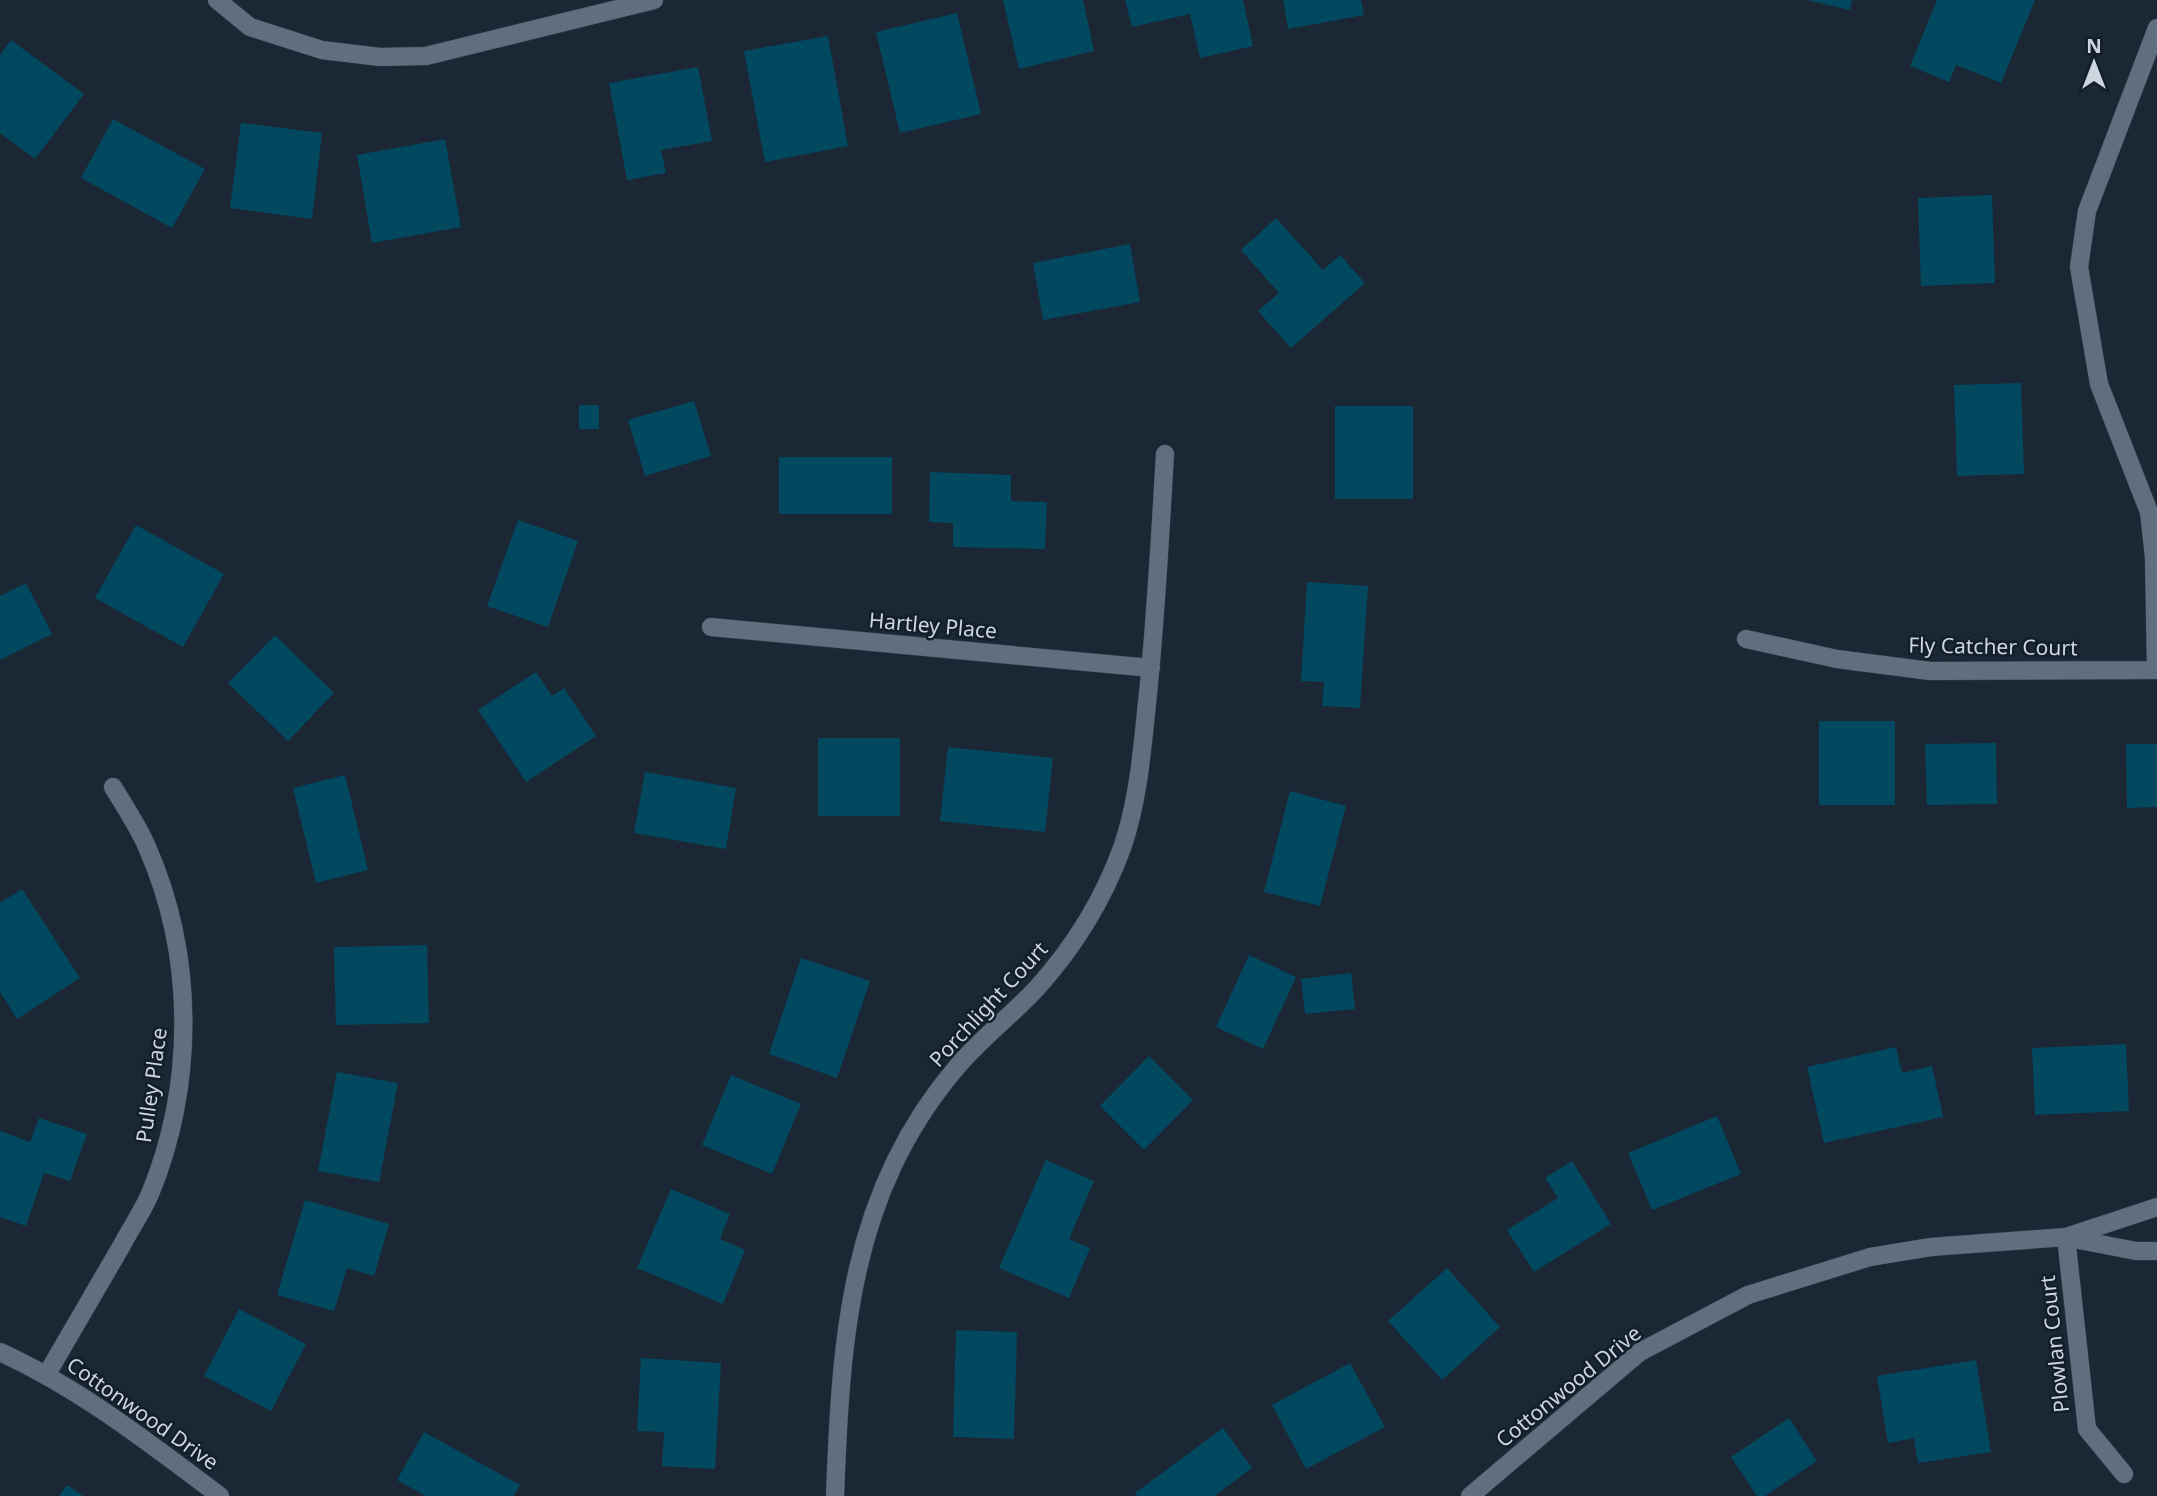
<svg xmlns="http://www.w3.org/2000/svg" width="2157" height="1496" font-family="'Noto Sans',sans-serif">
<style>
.building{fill:#024960}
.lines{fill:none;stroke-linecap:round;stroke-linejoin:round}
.street-casing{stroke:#39434f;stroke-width:19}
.street{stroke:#606f7e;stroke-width:18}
.labels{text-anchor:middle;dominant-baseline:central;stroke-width:5;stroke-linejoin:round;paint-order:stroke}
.street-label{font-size:21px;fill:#cdd6df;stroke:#121e2b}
</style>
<rect width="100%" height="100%" fill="#1b2735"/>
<path class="building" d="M1003 0H1083L1094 51 1019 69Z
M1125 0H1243L1253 46 1200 58 1190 14 1132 27Z
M1283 0H1361L1364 15 1288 29Z
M1807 0H1852L1850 10Z
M1937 0H2035L2001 83 1956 65 1949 82 1910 66Z
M957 13 981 114 900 133 876 32Z
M828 36 848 146 765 162 744 51Z
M11 40 84 94 35 159 0 133V55Z
M698 67 712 141 661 150 666 173 627 180 609 83Z
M113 119 205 169 172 228 81 178Z
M241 123 322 133 312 219 230 208Z
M445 139 461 227 372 243 357 155Z
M1992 195 1995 283 1921 286 1918 198Z
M1276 218 1323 270 1340 255 1365 283 1291 348 1258 311 1279 293 1241 250Z
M1130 244 1140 302 1043 320 1033 263Z
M2021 383 2024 474 1957 476 1954 385Z
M694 401 711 456 645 476 628 420Z
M579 405H599V429H579Z
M1335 406H1413V499H1335Z
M779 457H892V514H779Z
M930 472 1011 475V501L1047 502 1045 549 953 547V523L929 522Z
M518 520 578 541 548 627 487 606Z
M136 525 224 574 183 647 95 598Z
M1307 582 1368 586 1360 708 1322 706 1324 682 1301 681Z
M26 583 52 634 0 660V596Z
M275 635 334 693 288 741 228 683Z
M536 672 552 696 564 688 596 736 526 782 478 710Z
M1819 721H1895V805H1819Z
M818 738H900V816H818Z
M1996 743 1997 804 1927 805 1925 744Z
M2126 744H2157V807L2127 808Z
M948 747 1053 758 1045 832 940 821Z
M645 772 736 788 726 849 634 833Z
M345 775 368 870 316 883 293 788Z
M1290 791 1346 806 1320 906 1264 892Z
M22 889 80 978 17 1019 0 992V903Z
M427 945 429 1023 336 1025 334 947Z
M1249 955 1296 977 1263 1049 1216 1027Z
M801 958 870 981 837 1078 769 1054Z
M1351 973 1355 1009 1305 1014 1301 979Z
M2126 1044 2129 1111 2035 1115 2032 1048Z
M1896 1047 1902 1073 1932 1066 1943 1117 1824 1143 1807 1067Z
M1149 1056 1193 1100 1144 1150 1100 1106Z
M337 1072 398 1083 379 1182 318 1171Z
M731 1075 801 1104 772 1174 702 1145Z
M1717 1116 1741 1174 1652 1210 1628 1153Z
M39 1118 87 1134 70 1181 44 1173 26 1226 0 1217V1131L30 1142Z
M1046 1160 1094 1181 1069 1239 1090 1248 1069 1298 999 1268Z
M1572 1161 1611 1224 1534 1272 1507 1230 1558 1198 1545 1178Z
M671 1189 730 1214 720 1239 745 1250 723 1304 637 1268Z
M305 1200 389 1224 374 1276 347 1268 334 1311 277 1295Z
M1447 1268 1500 1327 1442 1380 1388 1321Z
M239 1309 306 1344 271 1411 204 1376Z
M956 1330 1017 1332 1014 1439 953 1437Z
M641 1358 721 1363 715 1469 662 1466 664 1432 637 1431Z
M1976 1360 1991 1452 1918 1463 1914 1438 1888 1443 1877 1376Z
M1350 1363 1385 1427 1306 1469 1272 1405Z
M1789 1418 1817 1461 1765 1496H1757L1731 1457Z
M1223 1428 1252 1468 1214 1496H1137L1135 1493Z
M424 1432 520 1485 513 1496H426L397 1480Z
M67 1485 83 1496H59Z"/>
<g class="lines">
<defs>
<path id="street" d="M217 0 250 27 322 50 380 57 426 56 654 0
M711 627 1151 668
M1746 639 1837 659 1930 671 2157 670
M2156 670 2154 557 2149 512 2099 384 2079 267 2087 211 2157 28
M2066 1237 2087 1429 2124 1474
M2069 1238 2136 1251H2157
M0 1352C81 1389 149 1443 220 1496
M47 1374C72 1331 97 1288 122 1245 131 1228 142 1212 150 1194 195 1084 195 956 147 847 138 826 125 807 113 787
M835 1496C841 1339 849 1194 956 1068 980 1039 1011 1016 1037 988 1073 948 1103 900 1122 848 1138 802 1142 752 1147 703 1156 620 1160 537 1165 454
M1470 1496 1640 1352 1748 1295 1870 1257 1931 1247 2066 1237 2157 1207"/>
</defs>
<use href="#street" class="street-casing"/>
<use href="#street" class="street"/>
</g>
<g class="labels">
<g class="street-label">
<text transform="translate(933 625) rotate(5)">Hartley Place</text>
<text transform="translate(1993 646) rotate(1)">Fly Catcher Court</text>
<text transform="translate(988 1004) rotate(-47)">Porchlight Court</text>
<text transform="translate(151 1085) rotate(-82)">Pulley Place</text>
<text transform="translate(2054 1344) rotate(-96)">Plowlan Court</text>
<text transform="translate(1568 1386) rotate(-39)">Cottonwood Drive</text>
<text transform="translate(143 1413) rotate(35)">Cottonwood Drive</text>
</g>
</g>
<g transform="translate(2094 63)" stroke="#121e2b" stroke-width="5" paint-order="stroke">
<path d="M0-5L12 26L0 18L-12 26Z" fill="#cdd6df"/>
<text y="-10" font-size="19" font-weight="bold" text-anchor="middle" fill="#cdd6df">N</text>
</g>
</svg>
